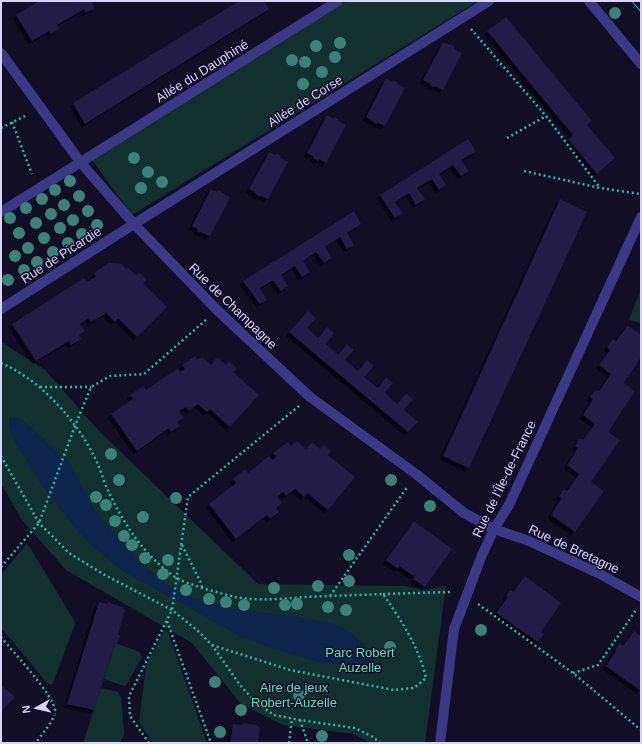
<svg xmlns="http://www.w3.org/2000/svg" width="642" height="744" font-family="Arial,sans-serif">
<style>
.green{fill:#11302e}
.water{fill:#0d254b}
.building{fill:#231a47;filter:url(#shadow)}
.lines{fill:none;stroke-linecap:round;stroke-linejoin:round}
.path{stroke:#2db9b0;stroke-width:2.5;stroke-dasharray:2 3;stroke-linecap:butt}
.pedestrian{stroke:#3b3985;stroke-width:10}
.minor{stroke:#3b3985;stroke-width:10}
.tram{stroke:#00e7fe;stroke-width:1}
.tree{fill:#3b837a}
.labels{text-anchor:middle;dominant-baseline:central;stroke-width:3;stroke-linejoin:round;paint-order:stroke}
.street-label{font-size:13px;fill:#d8d3ff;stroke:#120e26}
.park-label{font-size:13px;fill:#5de2bf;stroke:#120e26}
</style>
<defs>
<filter id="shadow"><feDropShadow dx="-3.5" dy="3.5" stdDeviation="0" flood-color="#0009"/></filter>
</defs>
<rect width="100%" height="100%" fill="#120e26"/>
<path class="green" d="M347 1H478L132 215 92 160Z
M641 288V323L629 320Z
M1 342 45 370 99 431 258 584 405 586 424 590 446 586 425 743H371L353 734 283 725 241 704 192 643 66 570 22 520 1 484Z
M27 543 74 620 75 624 53 683 51 685 47 683 1 628V575Z
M166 630 168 632 207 743H153L139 722 146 666 164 631Z
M115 643 138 651 141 654 142 657 127 684 124 686 104 679Z
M101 688 118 692 121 697 124 730V735L120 743H83Z"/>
<path class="water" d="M13 416C31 423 41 438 55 450 59 454 66 457 69 462 79 478 86 496 96 512 103 521 111 529 118 537 140 563 160 584 192 597 237 615 288 611 334 624 347 627 378 651 371 665L366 667 321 663 281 651 241 637 121 570 92 546 75 528 43 487 17 446 9 427V418Z"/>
<path class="building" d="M39 1H95L92 3 95 8 86 13 84 9 57 25 59 29 51 34 49 31 32 41 16 15Z
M239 1H264L269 9 85 124 73 103Z
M506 17 592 121 587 125 615 158 597 174 568 139 573 135 487 31Z
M443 42 454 46 455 49 462 53 443 90 435 86 434 87 430 85V84L423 80Z
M386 78 392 82 393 80 398 83 397 84 405 88 385 126 378 123 377 124 366 117Z
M327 115 334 119 335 117 339 120 338 121 346 125 326 163 319 159 318 161 313 158 314 157 307 153Z
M468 139 476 151 461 160 469 171 461 176 453 165 439 174 446 185 439 190 432 179 417 188 425 199 416 205 409 193 395 202 403 213 395 218 380 195Z
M269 152 276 155 277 153 281 156 280 157 288 162 268 199 260 195V197L256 194V193L249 189Z
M211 189 217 192 218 190 230 198 210 236 197 231 198 229 192 226Z
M560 199 587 212 469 468 443 456Z
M354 211 361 224 347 233 354 245 347 249 340 237 325 247 332 258 324 263 316 252 303 261 310 272 302 277 295 266 281 275 288 286 281 291 273 280 260 288 267 300 260 304 243 281Z
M109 263 122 264 126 269 128 268 136 275 139 272 147 280 143 283 167 307 137 337 118 318 115 322 106 313 91 322 89 318 80 324 85 331 79 335 81 339 71 345 69 341 36 361 12 324 84 278 87 282 96 277 94 273Z
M308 311 316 318 307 328 318 338 327 327 334 333 326 344 338 355 347 344 354 350 345 360 358 371 367 360 374 366 364 377 378 388 386 377 393 383 385 393 397 404 406 393 413 399 404 410 418 422 408 432 289 332Z
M628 325 641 335V357L624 383 635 391 608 432 620 440 591 482 604 491 575 532 551 515 561 499 559 496 564 489 567 491 579 474 567 465 578 448 575 446 580 439 583 440 595 424 583 415 593 399 590 397 596 390 599 391 611 374 599 365 610 350 607 347 613 339 616 341Z
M195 356 197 360 202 357 211 365 217 357 226 365 229 361 237 369 233 372 259 395 230 427 210 409 207 412 198 404 189 411 186 407 179 411 184 418 177 422 180 426 171 432 169 428 137 451 111 414 133 399 130 395 143 386 146 390 178 368 180 372 185 369 182 365Z
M297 441 306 449 312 442 320 449 324 445 331 451 328 455 355 477 328 510 307 493 304 497 295 489 286 496 283 492 277 497 282 503 276 508 279 512 270 519 267 515 236 539 209 504 236 483 233 479 245 469 248 473 269 456 272 460 276 457 273 453 288 442 291 446Z
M414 521 452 549 425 587 413 579 415 577 399 566 398 569 386 560Z
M525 576 561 603 541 632 544 634 538 642 496 613 508 597 506 596 510 590 513 592Z
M99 602 107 604 108 602 124 608 123 609 125 610 118 635 120 636 117 644 115 643 94 710 67 704Z
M634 631 641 636V691L606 666 616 651 615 650 620 643 623 646Z
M1 685 15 697 1 712Z
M243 723 257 725 260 728 258 743H230L233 724 242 725Z"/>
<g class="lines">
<path class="path" d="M471 29 546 116 600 188
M12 122 32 174
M1 128 27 115
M507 138 546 116
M524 171 600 188 641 194
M1 363C41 380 76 420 95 458 99 466 102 475 105 484 122 521 141 553 175 577 188 585 220 593 235 597 258 601 282 599 305 597 331 596 357 595 383 594 401 620 419 647 426 678L414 688 394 690 290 670 212 645
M40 387H91
M1 456 39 523 69 553 103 574 172 610 198 631 212 645 240 685 255 702 274 715 300 720 355 728 373 737 380 743
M182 545 201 583 202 587
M1 567 39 523 75 426 91 387 110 376 144 374 207 319
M383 594 451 592
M330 596 408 486
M478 604 573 673 641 730
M167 621 211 743
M1 637C12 651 55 696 55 711 55 720 41 735 36 743
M573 673 598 665 636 610
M300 720 308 743
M149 743 130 716 129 696 172 610 188 497 299 406
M289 743 292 718"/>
<path class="pedestrian" d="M1 212 338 1
M134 224 489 1"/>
<path class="minor" d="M589 1 641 64
M1 53 81 163 134 224 217 310 310 397 416 474 464 513 494 529 529 541 600 574 641 597
M1 309 134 224
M440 743 454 629 482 555 494 529 509 505 641 217"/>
<path class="tram" d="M632 1 641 12"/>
</g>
<g class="tree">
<circle cx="615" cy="13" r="6"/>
<circle cx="340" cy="43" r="6"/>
<circle cx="316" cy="46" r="6"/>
<circle cx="335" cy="57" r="6"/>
<circle cx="292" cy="60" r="6"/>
<circle cx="305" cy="62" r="6"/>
<circle cx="322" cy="72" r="6"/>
<circle cx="303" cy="84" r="6"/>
<circle cx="134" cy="158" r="6"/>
<circle cx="148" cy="172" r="6"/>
<circle cx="70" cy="181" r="6"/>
<circle cx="162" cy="182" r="6"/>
<circle cx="141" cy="188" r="6"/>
<circle cx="55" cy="190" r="6"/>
<circle cx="79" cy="196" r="6"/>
<circle cx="42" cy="199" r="6"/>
<circle cx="64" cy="205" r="6"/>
<circle cx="26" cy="208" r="6"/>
<circle cx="88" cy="211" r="6"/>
<circle cx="51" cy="214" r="6"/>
<circle cx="10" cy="218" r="6"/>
<circle cx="73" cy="220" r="6"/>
<circle cx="36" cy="223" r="6"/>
<circle cx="97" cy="225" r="6"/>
<circle cx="60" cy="228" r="6"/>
<circle cx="19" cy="233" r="6"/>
<circle cx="82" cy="234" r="6"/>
<circle cx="44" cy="238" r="6"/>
<circle cx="68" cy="243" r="6"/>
<circle cx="28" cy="248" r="6"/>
<circle cx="53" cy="252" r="6"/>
<circle cx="15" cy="256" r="6"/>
<circle cx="37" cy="262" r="6"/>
<circle cx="24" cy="270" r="6"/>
<circle cx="8" cy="280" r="6"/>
<circle cx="111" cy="454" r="6"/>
<circle cx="119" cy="480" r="6"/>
<circle cx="391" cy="480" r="6"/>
<circle cx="96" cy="497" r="6"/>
<circle cx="176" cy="498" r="6"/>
<circle cx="106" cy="505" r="6"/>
<circle cx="430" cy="506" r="6"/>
<circle cx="143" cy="517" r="6"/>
<circle cx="115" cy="521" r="6"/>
<circle cx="124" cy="536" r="6"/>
<circle cx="132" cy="545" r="6"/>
<circle cx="349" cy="555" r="6"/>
<circle cx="145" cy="558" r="6"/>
<circle cx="168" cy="560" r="6"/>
<circle cx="163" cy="574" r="6"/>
<circle cx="349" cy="581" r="6"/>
<circle cx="318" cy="586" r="6"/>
<circle cx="274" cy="588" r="6"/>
<circle cx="186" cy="590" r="6"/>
<circle cx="209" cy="599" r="6"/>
<circle cx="226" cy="602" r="6"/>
<circle cx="297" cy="604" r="6"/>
<circle cx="244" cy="605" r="6"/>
<circle cx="285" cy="605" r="6"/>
<circle cx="328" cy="607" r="6"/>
<circle cx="346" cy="610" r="6"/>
<circle cx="481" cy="630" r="6"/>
<circle cx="390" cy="647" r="6"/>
<circle cx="215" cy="682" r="6"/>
<circle cx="299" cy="695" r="6"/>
<circle cx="241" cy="710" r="6"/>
<circle cx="220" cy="732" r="6"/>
<circle cx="322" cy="736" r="6"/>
</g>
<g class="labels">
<g class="street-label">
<text transform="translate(202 71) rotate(-32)">Allée du Dauphiné</text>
<text transform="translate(305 101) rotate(-32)">Allée de Corse</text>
<text transform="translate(61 255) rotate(-33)">Rue de Picardie</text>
<text transform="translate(233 306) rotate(44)">Rue de Champagne</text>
<text transform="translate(504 479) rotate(-64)">Rue de l'Île-de-France</text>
<text transform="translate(574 549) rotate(25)">Rue de Bretagne</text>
</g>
<g class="park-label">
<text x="360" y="652">Parc Robert<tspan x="360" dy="15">Auzelle</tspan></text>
<text x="294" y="687">Aire de jeux<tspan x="294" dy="15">Robert-Auzelle</tspan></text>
</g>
</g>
<rect width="642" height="744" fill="none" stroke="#d8d3ff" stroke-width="4"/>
<g transform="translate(36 708) rotate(262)" stroke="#120e26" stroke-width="3" paint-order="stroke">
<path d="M0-3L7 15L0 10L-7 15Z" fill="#d8d3ff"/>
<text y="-6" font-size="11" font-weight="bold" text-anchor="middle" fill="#d8d3ff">N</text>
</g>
</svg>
